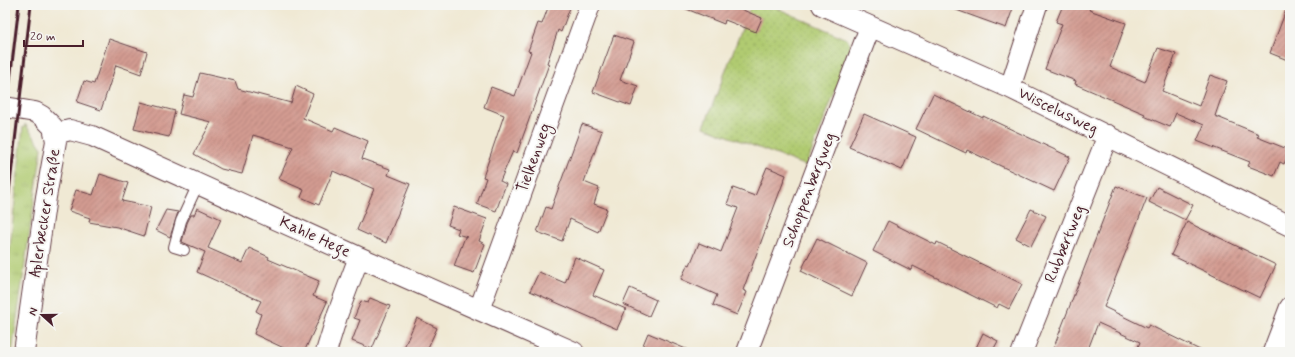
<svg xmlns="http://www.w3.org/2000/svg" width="1295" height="357" font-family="Mynerve,sans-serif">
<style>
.grass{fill:url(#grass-tufts);stroke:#7d754e}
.park{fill:url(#park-dots);stroke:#7d754e}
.building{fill:url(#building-hatch)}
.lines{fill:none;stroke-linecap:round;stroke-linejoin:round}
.service-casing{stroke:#633d44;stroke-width:12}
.minor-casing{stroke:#633d44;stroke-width:22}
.service{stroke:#fff;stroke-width:10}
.minor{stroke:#fff;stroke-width:20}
.rail{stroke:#4a1f2b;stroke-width:3}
.labels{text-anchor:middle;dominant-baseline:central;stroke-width:4;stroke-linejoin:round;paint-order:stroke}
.street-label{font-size:16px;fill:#4a1f2b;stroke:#f6f6f2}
</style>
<defs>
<pattern id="grass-tufts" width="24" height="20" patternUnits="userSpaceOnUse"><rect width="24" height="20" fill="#b0cb71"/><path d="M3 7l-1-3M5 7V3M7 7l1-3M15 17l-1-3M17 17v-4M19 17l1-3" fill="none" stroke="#99ae62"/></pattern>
<pattern id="park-dots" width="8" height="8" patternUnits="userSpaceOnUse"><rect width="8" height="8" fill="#b0cb71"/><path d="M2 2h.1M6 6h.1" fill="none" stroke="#99ae62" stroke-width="1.8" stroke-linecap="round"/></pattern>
<pattern id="building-hatch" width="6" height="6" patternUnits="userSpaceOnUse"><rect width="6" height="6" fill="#d39b91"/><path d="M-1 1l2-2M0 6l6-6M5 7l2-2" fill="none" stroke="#ad7e77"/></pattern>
</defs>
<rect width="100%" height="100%" fill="#f6f6f2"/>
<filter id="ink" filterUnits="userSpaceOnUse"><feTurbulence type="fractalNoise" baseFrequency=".025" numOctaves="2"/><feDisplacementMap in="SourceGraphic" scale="8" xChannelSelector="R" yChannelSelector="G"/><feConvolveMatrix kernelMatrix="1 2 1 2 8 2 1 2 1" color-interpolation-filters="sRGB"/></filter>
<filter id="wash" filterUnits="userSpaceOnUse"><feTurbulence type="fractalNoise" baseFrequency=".012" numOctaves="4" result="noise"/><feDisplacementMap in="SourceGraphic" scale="16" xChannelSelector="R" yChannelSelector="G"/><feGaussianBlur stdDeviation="0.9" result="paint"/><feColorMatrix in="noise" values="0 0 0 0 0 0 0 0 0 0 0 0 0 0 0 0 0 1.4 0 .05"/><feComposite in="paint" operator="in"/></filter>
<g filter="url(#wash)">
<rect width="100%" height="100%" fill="#f0e9d4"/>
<path class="grass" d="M25 124 42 148 12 352H5V294L23 127H25Z"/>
<path class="park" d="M751 5H770L847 39 852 48 806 166 704 127Z"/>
<g id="blocks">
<path class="building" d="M549 5H571L561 32 558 30 547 63 549 64 517 153 513 151 500 181 506 184 496 211 477 204 486 178 483 177 504 115 484 107 491 87 515 96 531 52 528 51 538 23 542 24Z
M680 5H731L762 18 756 32 725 20 724 24 679 6Z
M948 5H1003L1013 8 1006 28 948 7Z
M1063 5H1091L1089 10 1126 23 1110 67 1145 82 1158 48 1176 54 1162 91 1199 106 1210 75 1227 81 1215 116 1259 134 1257 137 1290 150 1284 164 1280 162 1274 176 1248 166 1250 162 1197 141 1204 125 1176 113 1170 127 1144 116 1145 114 1075 84 1076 81 1045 69 1062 24 1056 22Z
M1288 5H1290V61L1270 53Z
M614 35 634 42 620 80 638 86 631 106 593 92Z
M109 39 147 52 141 74 116 65 101 110 77 102 84 81 94 84Z
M200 73 235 81 238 89 291 103 296 86 313 94 303 118 333 131 335 127 368 141 362 159 390 169 388 175 410 184 386 243 357 230 374 189 333 171 319 205 301 197 304 190 279 179 293 147 253 135 242 174 221 169 194 154 211 122 179 114 184 95 193 97Z
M933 94 983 118V116L1070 157 1054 191 967 150 966 153 916 129Z
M141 102 175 111 169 137 134 129Z
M864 114 916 137 902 170 849 147Z
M582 124 602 131 584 182 599 188 594 204 607 209 598 232 570 219 562 241 537 232 546 207 551 209Z
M767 167 786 175 743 290 747 292 737 315 713 305 717 295 681 279 688 264 690 265 699 243 721 252 738 208 727 204 733 188 755 196Z
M100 174 128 183 122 201 151 207 144 236 117 227 89 222 90 218 69 211 76 190 93 195Z
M1116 186 1147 198 1104 307 1147 328 1149 325 1204 352H1136L1140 342 1098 323 1087 352H1052Z
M1157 187 1193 205 1185 220 1149 202Z
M454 207 487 219 479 241 485 244 474 273 454 266 465 237H467L457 234 459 229 448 225Z
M197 208 221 219 208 248 242 263 249 248 269 257 268 259 319 281 313 296 327 302 304 352H289L286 349 254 334 261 314 256 311 261 301 197 272 205 252 182 242 187 223 191 215H194Z
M1031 209 1046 216 1031 246 1016 238Z
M166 210 178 212 170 237 156 230Z
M888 221 936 245 937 242 1022 284 1009 309 999 304 997 308 913 266 911 270 873 251Z
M1187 222 1276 265 1260 298 1171 255Z
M817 238 867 263 852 296 801 271Z
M575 257 604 270 593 295 626 309 617 329 530 291 539 272 565 283Z
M630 288 656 300 649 316 623 304Z
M370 298 390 306 372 349 352 341 360 320 354 318 361 301 368 303Z
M417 318 437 328 426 352H402Z
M648 333 693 352H640Z
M983 333 998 341 992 352H974Z"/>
</g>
</g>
<g filter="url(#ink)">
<use href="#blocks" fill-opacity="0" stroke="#633d44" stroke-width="1"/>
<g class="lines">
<defs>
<path id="service" d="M184 250 174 247 181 221 198 184"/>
<path id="minor" d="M822 5 1010 88 1290 226
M1010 88 1037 5
M5 107 35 112 42 116 53 127 56 141 46 197 24 352
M55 134 70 130 92 136 359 257 574 352
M479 310 590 5
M326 352 338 313 359 257
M747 352 870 27
M1022 352 1108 135
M1273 352 1290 307"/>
</defs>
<use href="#service" class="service-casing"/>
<use href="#minor" class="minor-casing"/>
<use href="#service" class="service"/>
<use href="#minor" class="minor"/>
<path class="rail" d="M5 122 19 5
M5 226 31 5"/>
</g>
</g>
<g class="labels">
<g class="street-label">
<text transform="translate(1058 111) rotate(26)">Wiscelusweg</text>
<text transform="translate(534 158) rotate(-70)">Tielkenweg</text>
<text transform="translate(809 190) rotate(-69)">Schoppenbergweg</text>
<text transform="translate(45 213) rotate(-81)">Aplerbecker Straße</text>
<text transform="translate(315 237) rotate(25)">Kahle Hege</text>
<text transform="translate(1065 244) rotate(-68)">Rubbertweg</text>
</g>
</g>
<rect width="1295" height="357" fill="none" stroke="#f6f6f2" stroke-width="20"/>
<g transform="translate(42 315) rotate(291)" stroke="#f6f6f2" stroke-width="3" paint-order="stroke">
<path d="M0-3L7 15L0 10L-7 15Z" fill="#4a1f2b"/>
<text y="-6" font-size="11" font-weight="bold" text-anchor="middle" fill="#4a1f2b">N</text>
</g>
<path d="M24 40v6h59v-6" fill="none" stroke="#4a1f2b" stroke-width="2"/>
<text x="30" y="40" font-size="12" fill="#4a1f2b" stroke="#f6f6f2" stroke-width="3" paint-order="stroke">20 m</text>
</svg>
